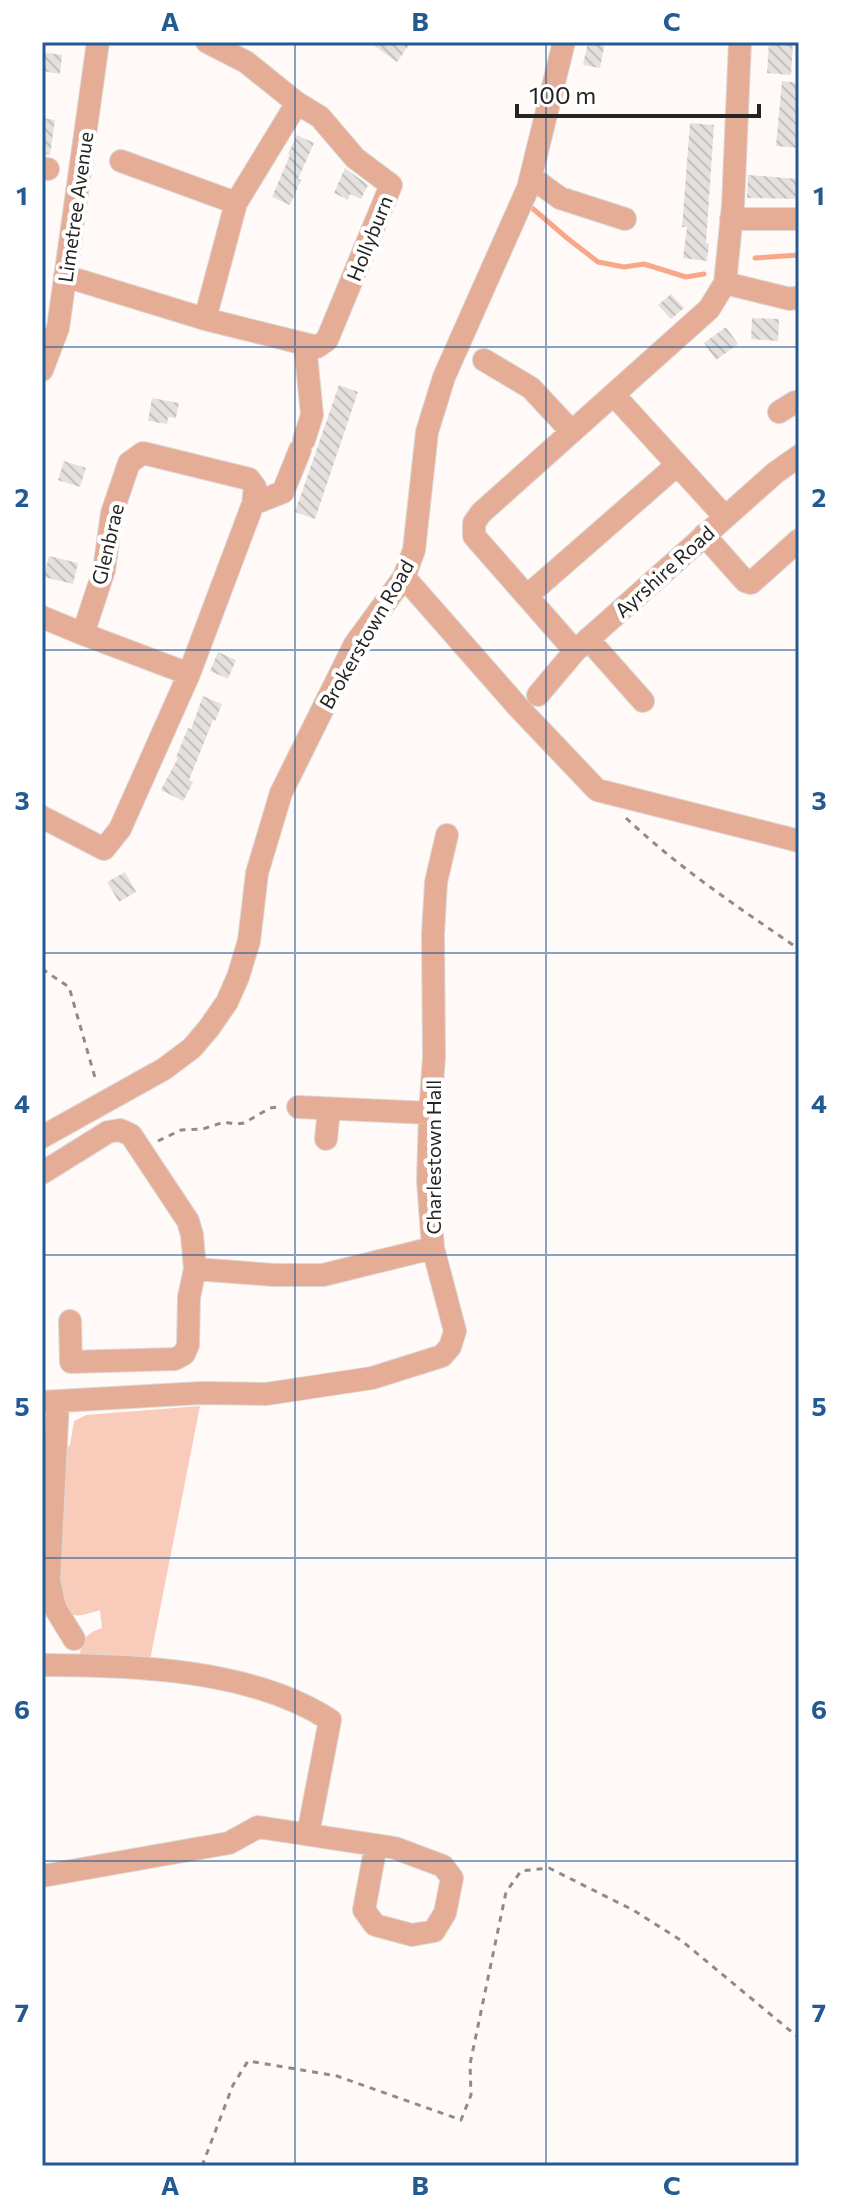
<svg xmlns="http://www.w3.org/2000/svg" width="841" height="2208" font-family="Commissioner,sans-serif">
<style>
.grass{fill:#f8cbba}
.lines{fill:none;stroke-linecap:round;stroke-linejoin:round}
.stream{stroke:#f8a788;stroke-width:5}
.building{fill:url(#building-back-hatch)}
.minor-casing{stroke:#dcd8d6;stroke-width:24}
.path{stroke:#8e8b89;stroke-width:3;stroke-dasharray:6 6;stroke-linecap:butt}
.minor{stroke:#e5ac96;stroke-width:22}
.grid{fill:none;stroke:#245a92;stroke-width:2;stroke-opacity:0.55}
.labels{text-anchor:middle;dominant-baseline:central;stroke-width:8;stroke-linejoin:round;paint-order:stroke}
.street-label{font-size:20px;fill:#252423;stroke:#fff}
.neatline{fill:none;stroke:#245a92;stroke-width:3}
.grid-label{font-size:26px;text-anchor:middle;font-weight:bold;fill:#245a92}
</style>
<defs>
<pattern id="building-back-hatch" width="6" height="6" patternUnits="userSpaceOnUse" patternTransform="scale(2)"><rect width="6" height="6" fill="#e4e0de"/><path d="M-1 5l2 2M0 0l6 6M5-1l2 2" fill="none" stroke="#c3c0be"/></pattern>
</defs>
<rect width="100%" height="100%" fill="#fffaf8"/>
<path class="grass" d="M200 1406 150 1660 80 1655C82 1639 87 1633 102 1628L100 1610C92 1612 77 1619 70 1613 52 1599 63 1476 64 1450L70 1445 74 1421 86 1415Z"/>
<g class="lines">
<path class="stream" d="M532 208 567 238 598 262 624 267 644 264 686 277 704 274
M755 258 799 255"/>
</g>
<path class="building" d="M369 42H411L397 62Z
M588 42H605L600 68 583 65Z
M769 42H793L791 75 767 73Z
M42 52 62 55 60 74 42 71Z
M782 81 799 83 798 148 776 146Z
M42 118 55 120 50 155 42 154Z
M690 123 714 125 706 243 709 244 707 261 683 258 687 227H682Z
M297 135 314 143 298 179 301 180 290 205 272 197 290 155 288 154Z
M345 168 368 185 361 199 350 194 348 200 334 193Z
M748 175 799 179V199L747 198Z
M671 294 684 308 671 319 658 305Z
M752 318 779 319 778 341 751 339Z
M726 327 738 344 716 360 704 343Z
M339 385 358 392 315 519 295 512Z
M152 398 179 403 176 418 168 417 167 424 148 421Z
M64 461 86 468 80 487 58 480Z
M49 556 78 563 73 584 44 577Z
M218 652 236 660 228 679 210 671Z
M203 696 222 704 215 721 213 720 189 780 193 782 183 801 161 790 178 758 176 757 188 728 191 729Z
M125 872 136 892 119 902 107 882Z"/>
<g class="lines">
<defs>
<path id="minor" d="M121 161 236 203
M42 168 48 169
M531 177 560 198 625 219
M731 219H799
M65 276 205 319 317 347 327 340 391 185 355 158 320 117 297 103 246 62 207 42
M725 283 790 299 799 297
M205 319 236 203 297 103
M484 360 531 388 572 432
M42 370 58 328 98 42
M614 395 725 517
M779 412 795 402H799
M304 440 312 415 305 344
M253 504 283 492 300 450
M704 535 745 581 751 583 799 540
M404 577 519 708 597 790 799 841
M527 596 677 465
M42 617 83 634 189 674
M588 639 643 701
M575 651 474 536V523L481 513 709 309 725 283 733 205 740 42
M538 695 575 651 775 473 799 456
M42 817 104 849 120 829 189 674 253 504 255 487 249 479 143 453 129 463 112 513 104 570 83 634
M298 1107 430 1113
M42 1137 164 1069 192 1048 209 1028 227 1002 238 977 249 941 257 873 281 793 355 644 404 577 414 550 427 432 444 377 528 188 564 42
M326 1139 329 1109
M42 1173 108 1132 120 1130 131 1135 188 1221 192 1235 195 1269 189 1297 188 1345 184 1354 175 1359 71 1362 70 1321
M195 1269 274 1275H323L433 1248
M42 1402 201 1393 266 1394 372 1378 442 1356 450 1347 455 1331 433 1248 428 1181 430 1113 434 1057 433 934 436 882 447 835
M58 1402 49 1580 55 1608 74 1639
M42 1665C132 1665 252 1669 330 1720L308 1834
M42 1876 229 1843 258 1827 395 1848 443 1866 452 1878 445 1913 434 1931 412 1935 375 1925 364 1910 376 1845"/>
</defs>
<use href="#minor" class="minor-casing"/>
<path class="path" d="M626 818C679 868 739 908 799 949
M42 969 69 987 96 1081
M158 1141 181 1130 203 1129 224 1122 235 1124 244 1123 270 1108 278 1107
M202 2166 233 2085 248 2061 337 2076 461 2120 471 2095 470 2064 506 1892 521 1871 549 1868 633 1910 682 1941 799 2038"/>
<use href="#minor" class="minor"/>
</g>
<path class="grid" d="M295 42V2166M546 42V2166M42 347H799M42 650H799M42 953H799M42 1255H799M42 1558H799M42 1861H799"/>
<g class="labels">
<g class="street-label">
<text transform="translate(75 207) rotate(-82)">Limetree Avenue</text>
<text transform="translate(369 238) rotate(-68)">Hollyburn</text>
<text transform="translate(107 544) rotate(-77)">Glenbrae</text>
<text transform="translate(664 571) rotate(-42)">Ayrshire Road</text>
<text transform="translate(366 634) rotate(-60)">Brokerstown Road</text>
<text transform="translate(433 1157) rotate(-90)">Charlestown Hall</text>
</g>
</g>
<rect width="841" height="2208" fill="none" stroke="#ffffff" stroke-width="88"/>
<path d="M517 104v12h242v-12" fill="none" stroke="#252423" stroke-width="4"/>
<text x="529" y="104" font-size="24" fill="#252423" stroke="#ffffff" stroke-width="6" paint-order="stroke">100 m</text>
<rect x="44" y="44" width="753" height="2120" class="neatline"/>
<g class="grid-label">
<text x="170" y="31">A</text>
<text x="420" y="31">B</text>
<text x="672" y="31">C</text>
<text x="22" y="205">1</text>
<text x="819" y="205">1</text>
<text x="22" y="507">2</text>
<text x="819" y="507">2</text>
<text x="22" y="810">3</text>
<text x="819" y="810">3</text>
<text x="22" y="1113">4</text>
<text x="819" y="1113">4</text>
<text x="22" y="1416">5</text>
<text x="819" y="1416">5</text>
<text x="22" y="1719">6</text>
<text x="819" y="1719">6</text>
<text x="22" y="2022">7</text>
<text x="819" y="2022">7</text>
<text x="170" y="2195">A</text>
<text x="420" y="2195">B</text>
<text x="672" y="2195">C</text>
</g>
</svg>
